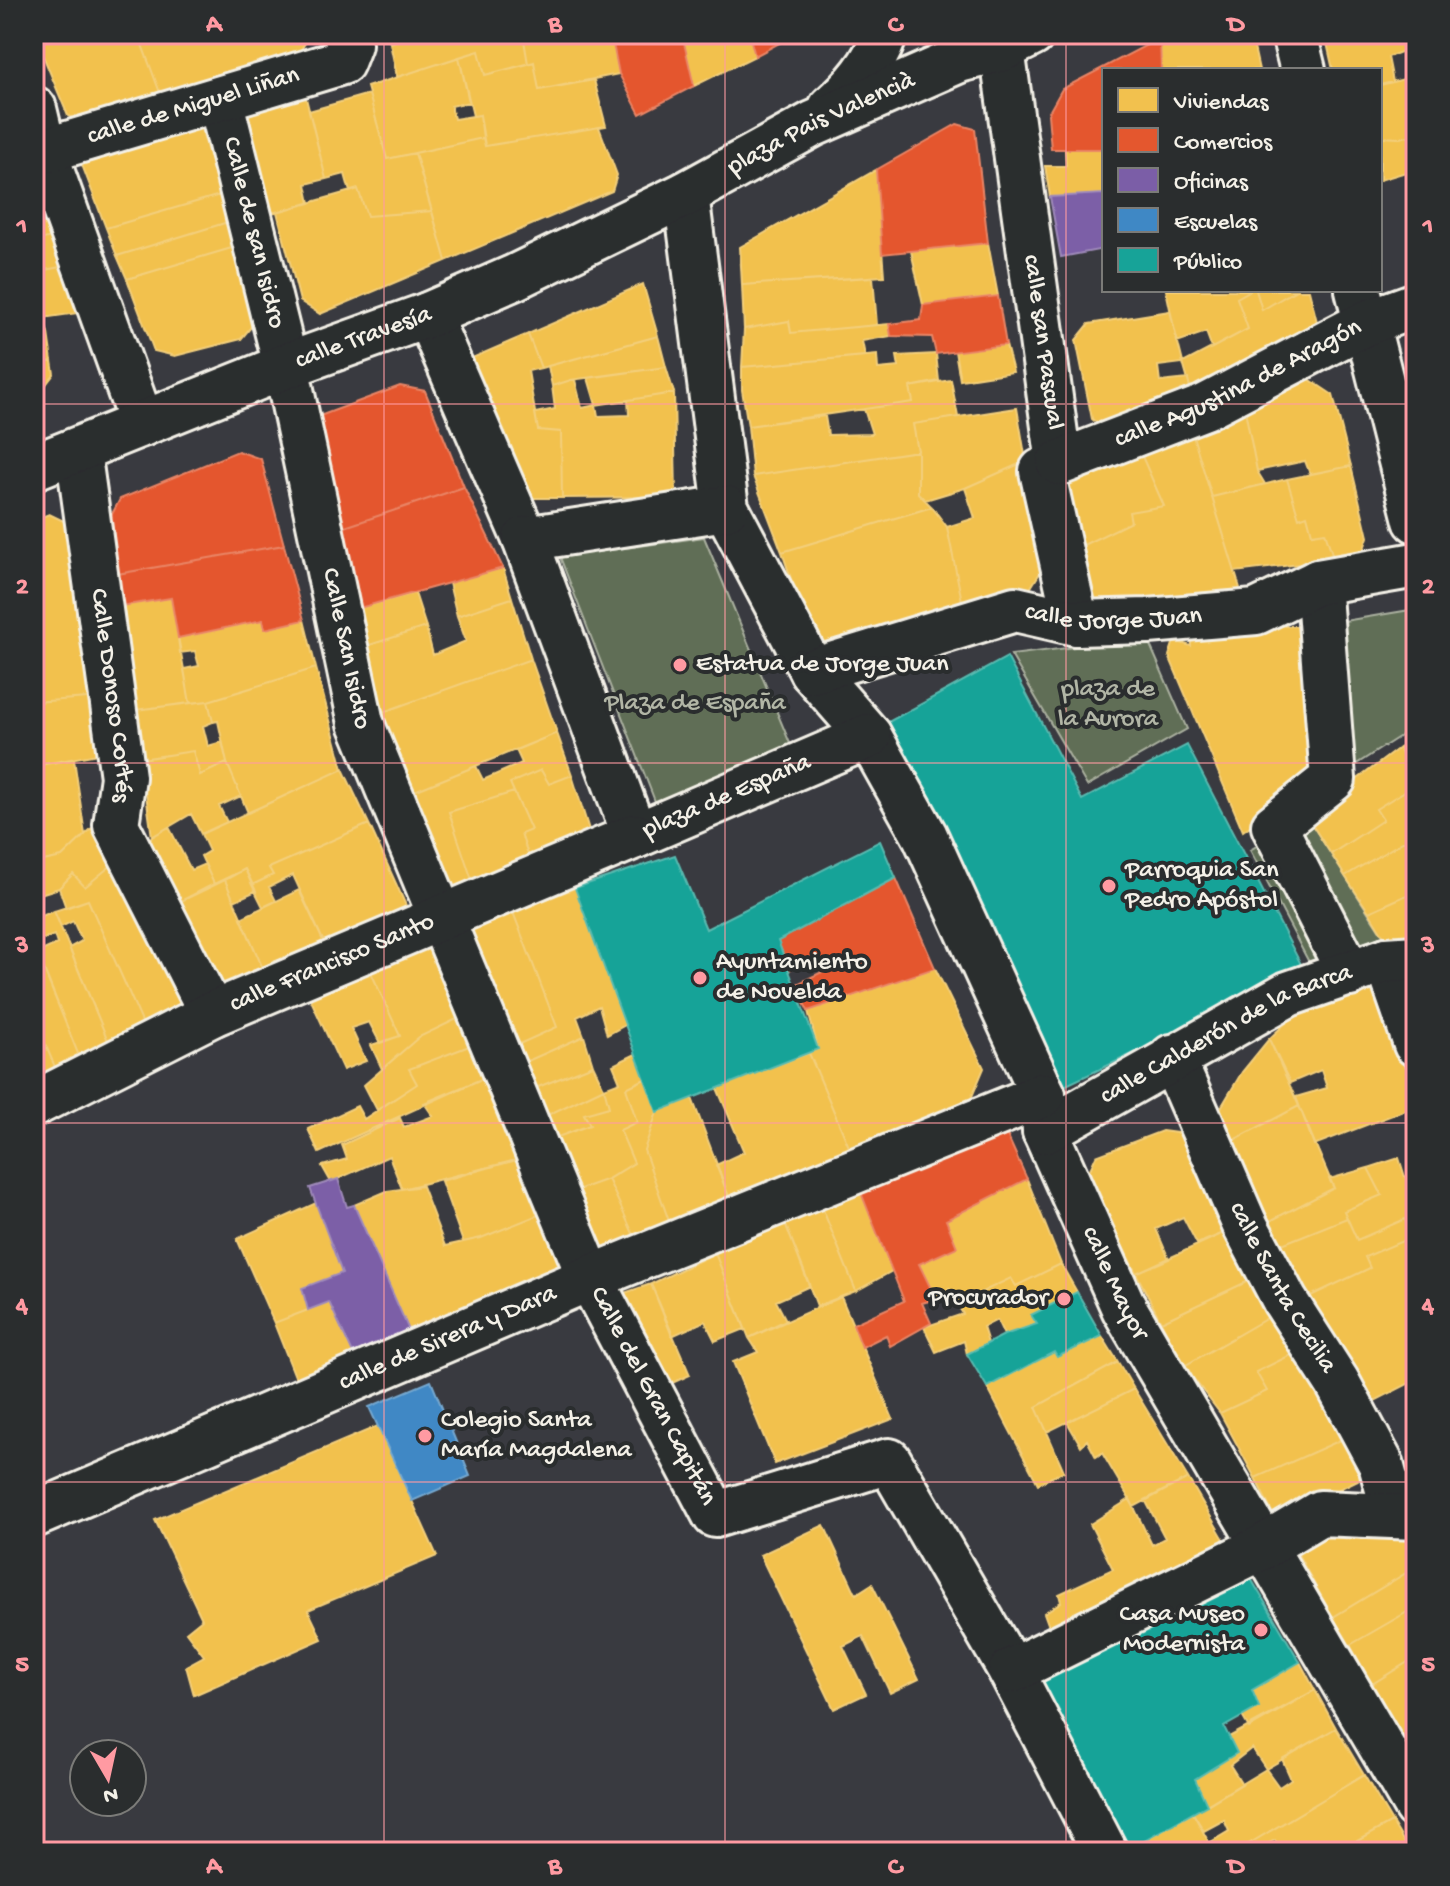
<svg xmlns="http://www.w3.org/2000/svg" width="1450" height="1886" font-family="'Gochi Hand',sans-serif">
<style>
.green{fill:#616e56;stroke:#aab09f;stroke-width:2}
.homes{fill:#f2c14e;stroke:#f3cf7c;stroke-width:2}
.shops{fill:#e4572e;stroke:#e98566;stroke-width:2}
.offices{fill:#7b5ea7;stroke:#9f8aba;stroke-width:2}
.schools{fill:#3f88c5;stroke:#75a8d0;stroke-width:2}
.public{fill:#17a398;stroke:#59bab0;stroke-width:2}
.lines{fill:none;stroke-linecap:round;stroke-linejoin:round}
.minor-casing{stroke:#f4f1e8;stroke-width:50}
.minor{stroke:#2a2d2e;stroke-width:44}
.grid{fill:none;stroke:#ff9aa2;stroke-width:2;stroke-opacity:0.55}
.poi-dot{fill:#ff9aa2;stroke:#2a2d2e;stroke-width:3}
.labels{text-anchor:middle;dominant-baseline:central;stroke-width:8;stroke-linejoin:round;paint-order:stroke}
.street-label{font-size:26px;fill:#f4f1e8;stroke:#2a2d2e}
.poi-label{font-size:26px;fill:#f4f1e8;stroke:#2a2d2e;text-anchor:start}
.park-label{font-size:26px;fill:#b2b6a6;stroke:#2a2d2e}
.neatline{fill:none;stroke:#ff9aa2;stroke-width:3}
.grid-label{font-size:26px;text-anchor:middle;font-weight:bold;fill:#ff9aa2}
</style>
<rect width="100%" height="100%" fill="#393a40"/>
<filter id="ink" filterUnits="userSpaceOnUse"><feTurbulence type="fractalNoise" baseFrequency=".0125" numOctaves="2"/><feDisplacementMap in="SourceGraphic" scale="16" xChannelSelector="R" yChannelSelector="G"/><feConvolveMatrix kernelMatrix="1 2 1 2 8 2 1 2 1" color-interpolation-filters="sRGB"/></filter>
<g filter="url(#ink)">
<path class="green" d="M704 537 794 753 658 809 560 557Z
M1416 609V726L1341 774 1326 624Z
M1147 638 1187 729 1087 786 1011 655Z
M1307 817 1391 948 1312 968 1250 850Z"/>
<path class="homes" d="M52 34H138L162 98 85 123 68 116 36 39Z
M138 34H311L298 54 162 98Z
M387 34H413L390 43Z
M413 34H523L528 64 485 75 479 51 397 77 390 43Z
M523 34H611L619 74 539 90 534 62 528 64Z
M682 34H749L755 56 694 86Z
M1167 34H1251L1259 70H1161L1160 38Z
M1325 34H1416V76L1412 77 1406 50 1388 57 1393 82 1380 85V70H1333Z
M479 51 485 75 534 62 539 90 594 80 606 126 485 146 480 115 473 116 459 57Z
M459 57 469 102 451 106 454 119 480 115 483 138 387 159 367 87Z
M1416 76V99L1411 100 1413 112 1416 111V134L1400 138 1380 137V85Z
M369 94 387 159 415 153 432 211 367 216 358 189 350 192 345 174 326 179 309 111Z
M306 98 326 179 306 184 310 203 264 215 238 117Z
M200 124 220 195 106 228 79 157Z
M599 127 617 175 612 191 446 261 415 153 483 138 485 146Z
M1416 134V169L1380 180V137L1400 138Z
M1065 149H1104V194L1050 197 1045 166H1066Z
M876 170 884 276 742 285 740 247Z
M358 189 367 216 432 211 446 261 320 314 300 301 277 212Z
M220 195 228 222 117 256 106 228Z
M51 209 61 235 34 241V213Z
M228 222 235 247 127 279 117 256Z
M61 235 71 265 34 272V241Z
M988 243 998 296 923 305 911 251Z
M235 247 256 321 241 339 175 356 154 351 127 279Z
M71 265 92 311 43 318 34 283V272Z
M873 277 877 325 791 333 789 321 744 329 742 285Z
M34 283 43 318 48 333 34 335Z
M643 284 658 336 541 368 528 334Z
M1166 290H1251L1237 298 1248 329 1212 348 1206 332 1177 342Z
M1251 290H1256L1262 310 1296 290H1309L1320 334 1191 391 1183 363 1248 329 1237 298Z
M1256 290H1296L1262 310Z
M1170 311 1183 363 1158 366 1160 382 1188 379 1191 391 1104 429 1092 419 1076 340 1089 324Z
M789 321 791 333 889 324 891 336 862 341 865 356 742 367 744 329Z
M48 333 52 361 34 364V335Z
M528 334 541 368 528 371 538 430 561 432 562 498H525L509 486 472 358Z
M658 336 666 367 571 380 552 386 548 366Z
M1006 345 1013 372 960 380 955 351Z
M936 354 939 381 910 387 913 402 748 426 742 390V367L877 355 878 369 899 367 897 356Z
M52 361 54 374 41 391 34 394V364Z
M666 367 674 393 596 405 588 378Z
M1303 375 1333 395 1351 466 1310 474 1305 461 1257 471 1243 400Z
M571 380H575L582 408 596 405 598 416 629 415 628 400 674 393 676 497 562 498 561 432 538 430 535 413 555 409 552 386Z
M951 380 958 417 913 424 918 451 753 476 748 426 825 416 828 435 872 434 864 409 913 402 910 387Z
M1243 400 1257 471 1265 484 1212 497 1189 423Z
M1017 408 1026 461 965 488 925 500 918 493V451L913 424Z
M1189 423 1243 598 1088 606 1077 548 1131 522 1129 512 1164 506 1137 445Z
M1137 445 1164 506 1129 512 1131 522 1077 548 1054 476Z
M918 451V493L932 507 782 552 753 476Z
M1026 461 1043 568 1028 592 964 611 947 527 975 518 965 488Z
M1351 466 1368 537 1361 557 1334 560 1325 532 1312 534 1307 515 1299 518 1287 479Z
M1287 479 1299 518 1307 515 1312 534 1325 532 1334 560 1235 572 1212 497Z
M932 507 947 527 964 611 815 650 782 552Z
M49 514 78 528 101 697 34 702V520Z
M503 568 512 598 457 616 449 583Z
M415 593 426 627 360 648 352 610Z
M171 598 190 703 135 710 121 606Z
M512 598 531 659 372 716 360 648 426 627 433 655 466 641 457 616Z
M263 620 265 629 304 620 316 668 208 701 190 703 184 669 199 666 195 651 180 653 178 638Z
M1191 626H1313L1326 771 1243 831 1169 656 1174 641 1191 646Z
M531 659 557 733 407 794 372 716Z
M316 668 343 769 248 813 227 763 218 721 213 722 208 701Z
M101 697 108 752 34 766V702Z
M208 701 213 722 203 726 208 746 222 742 227 763 200 775 193 751 141 759 135 710Z
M557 733 572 775 549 784 541 770 510 783 514 792 449 812 473 883 449 891 407 794 476 766 483 780 522 763 516 750Z
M1416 738V780L1399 748Z
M1399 748 1416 784 1376 809 1383 820 1331 854 1307 817Z
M193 751 200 775 227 763 241 796 219 806 227 822 201 834 191 814 152 837 141 759Z
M74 759 85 835 62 857 34 863V766Z
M343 769 369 824 269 868 273 875 252 885 245 869 214 884 201 856 209 851 201 834Z
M541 770 549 784 572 775 592 840 531 863 521 834 531 830 510 783Z
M1416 784V834L1345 876 1331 854 1383 820 1376 809Z
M514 792 531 830 521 834 531 863 473 883 449 812Z
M369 824 408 910 327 949 293 875 269 887 276 901 263 907 252 885 273 875 269 868Z
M94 826 119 859 85 887 73 874 59 888 34 896V863L62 857Z
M169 827 191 870 205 864 214 884 175 904 134 847Z
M1416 834V891L1369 912 1345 876Z
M119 859 187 992 174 1016 146 1031 88 900 66 908 59 888 73 874 85 887Z
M245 869 256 891 234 901 225 880Z
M225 880 267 978 215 990 175 904Z
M575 888 625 1025 607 1035 599 1006 577 1017 584 1036 514 1067 506 1050 557 1027 513 912Z
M299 890 327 949 267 978 241 918Z
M1416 891V947L1391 948 1369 912Z
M88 900 146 1031 111 1048 69 948 82 941 73 921 61 927 54 911Z
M54 911 111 1048 81 1061 37 953 57 944 54 935 34 943V919Z
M513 912 557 1027 506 1050 454 931Z
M34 944 81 1061 58 1074 34 1018Z
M428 945 459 1018 419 1037 382 1069 371 1045 400 1036 370 970Z
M935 968 984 1068 968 1106 852 1154 809 1053 818 1049 808 1011Z
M370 970 400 1036 380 1043 369 1022 351 1028 366 1061 343 1070 310 998Z
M1383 982 1416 1081V1106L1314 1145 1296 1097 1327 1088 1321 1070 1290 1083 1269 1039 1292 1017Z
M34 1018 58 1074 38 1084 34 1075Z
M459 1018 472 1045 409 1069 417 1084 377 1110 364 1085 419 1037Z
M584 1036 593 1065 523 1093 514 1067Z
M1269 1039 1299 1106 1228 1143 1213 1121 1242 1072Z
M472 1045 486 1077 319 1153 308 1129 357 1106 364 1119 417 1084 409 1069Z
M809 1053 852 1154 731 1202 716 1165 744 1152 717 1088Z
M636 1054 645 1079 626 1088 637 1122 620 1130 634 1163 608 1179 569 1193 547 1141 590 1125 584 1114 609 1107 604 1088 620 1082 613 1065Z
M593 1065 604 1088 535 1121 523 1093Z
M486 1077 520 1159 402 1189 389 1156 331 1182 322 1166 347 1159 342 1145 400 1118 404 1127 433 1116 424 1103Z
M645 1079 657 1112 644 1150 671 1227 636 1240 608 1179 634 1163 620 1130 637 1122 626 1088Z
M604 1088 609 1107 584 1114 590 1125 547 1141 535 1121Z
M692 1098 731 1202 671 1227 644 1150 657 1112Z
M1299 1106 1334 1188 1266 1223 1228 1143Z
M1162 1131 1184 1134 1226 1232 1197 1244 1183 1217 1156 1229 1169 1259 1136 1273 1087 1176 1096 1156Z
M1399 1158 1405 1177 1416 1173V1380L1361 1408 1302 1300 1370 1268 1365 1257 1412 1237 1405 1219 1357 1240 1344 1211 1382 1195 1368 1168Z
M520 1159 543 1213 481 1238 463 1242 441 1181Z
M1368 1168 1382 1195 1344 1211 1347 1218 1277 1246 1266 1223 1334 1188 1329 1179Z
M608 1179 636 1240 596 1259 569 1193Z
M1027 1179 1061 1264 1016 1286 1011 1278 957 1304 949 1289 936 1299 919 1264 957 1247 946 1220Z
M422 1186 445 1246 481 1238 543 1213 569 1271 411 1335 354 1205 387 1191Z
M860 1190 892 1271 856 1291 821 1205Z
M316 1203 342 1273 302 1288 308 1310 274 1323 237 1239Z
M821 1205 856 1291 817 1306 785 1223Z
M1347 1218 1357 1240 1405 1219 1412 1237 1365 1257 1370 1268 1302 1300 1277 1246Z
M785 1223 810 1286 776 1301 786 1320 749 1338 715 1253Z
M1226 1232 1255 1278 1161 1322 1136 1273Z
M715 1253 745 1329 715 1341 705 1321 672 1336 651 1284Z
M1061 1264 1077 1292 1031 1315 1037 1324 1004 1335 997 1320 983 1327 988 1343 967 1354 964 1341 936 1352 924 1327 963 1314 957 1304 1011 1278 1016 1286Z
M1255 1278 1276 1313 1184 1366 1161 1322Z
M651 1284 690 1375 659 1389 615 1296Z
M841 1297 893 1419 775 1464 733 1362 758 1352 749 1338Z
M329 1302 356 1360 298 1384 274 1323Z
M1276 1313 1299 1351 1256 1372 1267 1391 1220 1413 1184 1366Z
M1102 1336 1118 1362 1036 1407 1064 1471 1038 1484 987 1387 1054 1352 1057 1357Z
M1299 1351 1350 1436 1255 1478 1220 1413 1267 1391 1256 1372Z
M1118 1362 1134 1389 1047 1432 1036 1407Z
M1134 1389 1188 1478 1134 1507 1102 1453 1096 1457 1087 1440 1081 1446 1067 1422Z
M378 1426 437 1556 308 1610 322 1639 194 1695 186 1666 204 1656 186 1632 202 1619 155 1520Z
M1350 1436 1374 1472 1276 1520 1255 1478Z
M1188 1478 1232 1553 1052 1635 1044 1613 1061 1602 1059 1594 1113 1569 1090 1524 1130 1499 1152 1545 1165 1538 1145 1500Z
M824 1525 856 1594 872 1584 919 1679 890 1693 863 1636 843 1646 866 1694 834 1709 760 1555Z
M1364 1531 1416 1541V1567L1333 1617 1296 1551 1323 1533Z
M1416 1567V1607L1350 1645 1333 1617Z
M1416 1607V1657L1372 1684 1350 1645Z
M1416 1657V1734L1406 1741 1372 1684Z
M1300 1662 1315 1690 1249 1728 1242 1716 1259 1707 1252 1690Z
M1315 1690 1336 1728 1266 1769 1252 1748 1230 1765 1242 1784 1207 1805 1195 1779 1237 1753 1229 1737Z
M1336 1728 1364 1775 1235 1852H1214L1209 1843 1229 1831 1224 1820 1204 1831 1193 1813 1266 1769 1279 1787 1291 1779 1282 1759Z
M1416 1734V1759L1406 1741Z
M1364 1775 1392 1822 1337 1852H1281L1275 1840 1252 1852 1247 1845Z
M1193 1813 1214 1852H1127L1126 1850Z
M1392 1822 1410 1852H1337Z"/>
<path class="shops" d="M611 34H682L694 86 640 114 619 74Z
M749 34H786L787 39 755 56Z
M1160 38 1161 70H1104V149H1051L1048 114 1062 89Z
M957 124 975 129 988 243 882 254 876 170Z
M998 296 1006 345 936 354 932 337 891 336 889 324 921 320 923 305Z
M400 386 425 391 464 487 336 530 309 420Z
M238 451 261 459 284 545 117 574 110 518 120 499Z
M464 487 503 568 352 610 336 530Z
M284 545 304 620 265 629 263 620 178 638 171 598 121 606 117 574Z
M896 878 935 968 808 1011 795 985 822 972 814 956 789 970 778 941Z
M1002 1124 1027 1179 946 1220 957 1247 919 1264 936 1299 922 1303 931 1323 890 1346 886 1335 862 1347 853 1324 904 1301 860 1190Z"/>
<path class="offices" d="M1104 194V249L1061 257 1050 197Z
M338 1179 347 1207 354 1205 411 1335 356 1360 329 1302 308 1310 302 1288 342 1273 310 1188Z"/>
<path class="schools" d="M431 1381 470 1476 412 1501 369 1407Z"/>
<path class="public" d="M1007 657 1082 800 1187 745 1305 972 1056 1090 881 726Z
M880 841 896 878 778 941 818 1049 657 1112 575 888 675 855 706 929Z
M1077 1292 1102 1336 1057 1357 1054 1352 987 1387 967 1354 1004 1335 1037 1324 1031 1315Z
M1250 1577 1300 1662 1252 1690 1259 1707 1224 1727 1237 1753 1195 1779 1207 1805 1126 1850 1036 1679Z"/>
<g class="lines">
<defs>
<g id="minor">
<path d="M1294 34 1303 70"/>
<path id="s1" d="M1002 49 1059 463 1042 471 1076 623"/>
<path id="s2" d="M220 99 286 366 361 723 590 1278 715 1515 889 1461 1011 1671 1105 1852"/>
<path d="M831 108C855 87 874 65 885 34"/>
<path d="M34 109 44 151 142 424"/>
<path id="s3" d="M44 151 342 62 349 44 346 34"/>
<path id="s4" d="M686 194 726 508 812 671 869 736 925 836 1043 1095 1045 1131 1124 1308 1416 1806"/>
<path d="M1358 290 1416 520"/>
<path d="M428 315 525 539"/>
<path id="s5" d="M78 450 123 777 116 825 212 1014"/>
<path id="s6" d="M1059 463 1205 407 1366 323 1416 305"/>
<path id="s7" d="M34 467 286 366 428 315 513 278 686 194 813 124 959 60 1002 49 1032 34"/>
<path id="s8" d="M726 508 525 539 635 836 869 736"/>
<path d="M1318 582 1333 779 1274 826 1350 974"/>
<path id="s9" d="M812 671 1015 609 1076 623 1148 621 1256 612 1318 582 1416 565"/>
<path d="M1387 960 1416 1044"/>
<path id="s10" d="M1172 1057 1244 1223 1285 1301 1337 1382 1381 1464 1395 1515"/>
<path id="s11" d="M34 1104 212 1014 635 836"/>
<path id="s12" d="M1045 1131 1288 994 1387 960 1416 958"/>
<path id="s13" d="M34 1515 590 1278 1043 1095"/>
<path d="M1011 1671 1263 1547 1320 1513 1416 1517"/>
</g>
</defs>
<use href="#minor" class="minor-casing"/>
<use href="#minor" class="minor"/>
</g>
</g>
<path class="grid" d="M384 34V1852M725 34V1852M1066 34V1852M34 404H1416M34 763H1416M34 1123H1416M34 1482H1416"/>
<g class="poi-dot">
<circle cx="680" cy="665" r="8"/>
<circle cx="1109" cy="886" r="8"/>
<circle cx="700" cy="978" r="8"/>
<circle cx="1064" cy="1299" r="8"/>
<circle cx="425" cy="1436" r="8"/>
<circle cx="1261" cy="1630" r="8"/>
</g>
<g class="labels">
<g class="street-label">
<text stroke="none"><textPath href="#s3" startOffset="156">calle de Miguel Liñan</textPath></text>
<text stroke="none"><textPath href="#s7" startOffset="860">plaza Pais Valencià</textPath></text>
<text stroke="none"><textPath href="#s2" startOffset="138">Calle de san Isidro</textPath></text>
<text stroke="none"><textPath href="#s7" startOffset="354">calle Travesía</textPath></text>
<text stroke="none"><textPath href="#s1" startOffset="296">calle san Pascual</textPath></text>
<text stroke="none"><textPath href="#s6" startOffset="196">calle Agustina de Aragón</textPath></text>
<text stroke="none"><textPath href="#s9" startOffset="312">calle Jorge Juan</textPath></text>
<text stroke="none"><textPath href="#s2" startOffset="564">Calle San Isidro</textPath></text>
<text stroke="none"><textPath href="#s5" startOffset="248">Calle Donoso Cortés</textPath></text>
<text stroke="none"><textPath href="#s8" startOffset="620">plaza de España</textPath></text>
<text stroke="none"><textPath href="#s11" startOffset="330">calle Francisco Santo</textPath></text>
<text stroke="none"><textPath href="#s12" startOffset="206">calle Calderón de la Barca</textPath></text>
<text stroke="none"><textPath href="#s4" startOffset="1190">calle Mayor</textPath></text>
<text stroke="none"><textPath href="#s10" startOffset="256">calle Santa Cecilia</textPath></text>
<text stroke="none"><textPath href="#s13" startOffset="450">calle de Sirera y Dara</textPath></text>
<text stroke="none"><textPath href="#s2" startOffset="1374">Calle del Gran Capitán</textPath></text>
</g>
<g class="poi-label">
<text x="696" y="665">Estatua de Jorge Juan</text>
<text x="1125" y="871">Parroquia San<tspan x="1125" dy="30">Pedro Apóstol</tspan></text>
<text x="716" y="963">Ayuntamiento<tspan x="716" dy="30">de Novelda</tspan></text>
<text x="1048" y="1299" text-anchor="end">Procurador</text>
<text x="441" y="1421">Colegio Santa<tspan x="441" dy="30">María Magdalena</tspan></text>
<text x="1245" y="1615" text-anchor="end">Casa Museo<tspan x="1245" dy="30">Modernista</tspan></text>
</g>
<g class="park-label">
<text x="1108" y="690">plaza de<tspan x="1108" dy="30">la Aurora</tspan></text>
<text x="695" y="704">Plaza de España</text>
</g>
</g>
<rect width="1450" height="1886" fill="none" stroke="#2a2d2e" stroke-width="88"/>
<rect x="1102" y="68" width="280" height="224" fill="#2a2d2e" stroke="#7b7b78" stroke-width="2"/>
<rect x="1118" y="88" width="40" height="24" fill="#f2c14e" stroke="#7b7b78" stroke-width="2"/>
<text x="1174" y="108" font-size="24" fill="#f4f1e8">Viviendas</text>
<rect x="1118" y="128" width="40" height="24" fill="#e4572e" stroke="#7b7b78" stroke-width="2"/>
<text x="1174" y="148" font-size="24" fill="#f4f1e8">Comercios</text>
<rect x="1118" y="168" width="40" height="24" fill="#7b5ea7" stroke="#7b7b78" stroke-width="2"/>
<text x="1174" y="188" font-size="24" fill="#f4f1e8">Oficinas</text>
<rect x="1118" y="208" width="40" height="24" fill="#3f88c5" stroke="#7b7b78" stroke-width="2"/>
<text x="1174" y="228" font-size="24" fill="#f4f1e8">Escuelas</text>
<rect x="1118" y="248" width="40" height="24" fill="#17a398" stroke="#7b7b78" stroke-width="2"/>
<text x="1174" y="268" font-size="24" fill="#f4f1e8">Público</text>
<g transform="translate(108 1778) rotate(171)"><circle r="38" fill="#2a2d2e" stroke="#7b7b78" stroke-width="2"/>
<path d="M0-6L14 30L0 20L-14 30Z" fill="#ff9aa2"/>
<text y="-12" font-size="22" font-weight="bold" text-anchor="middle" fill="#f4f1e8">N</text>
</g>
<rect x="44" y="44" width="1362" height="1798" class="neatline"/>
<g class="grid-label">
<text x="214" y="31">A</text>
<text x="555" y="31">B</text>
<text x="895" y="31">C</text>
<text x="1236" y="31">D</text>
<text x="22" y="233">1</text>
<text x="1428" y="233">1</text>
<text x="22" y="593">2</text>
<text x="1428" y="593">2</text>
<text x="22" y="952">3</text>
<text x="1428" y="952">3</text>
<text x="22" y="1312">4</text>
<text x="1428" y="1312">4</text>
<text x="22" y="1671">5</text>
<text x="1428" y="1671">5</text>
<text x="214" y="1873">A</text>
<text x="555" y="1873">B</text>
<text x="895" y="1873">C</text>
<text x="1236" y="1873">D</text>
</g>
</svg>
